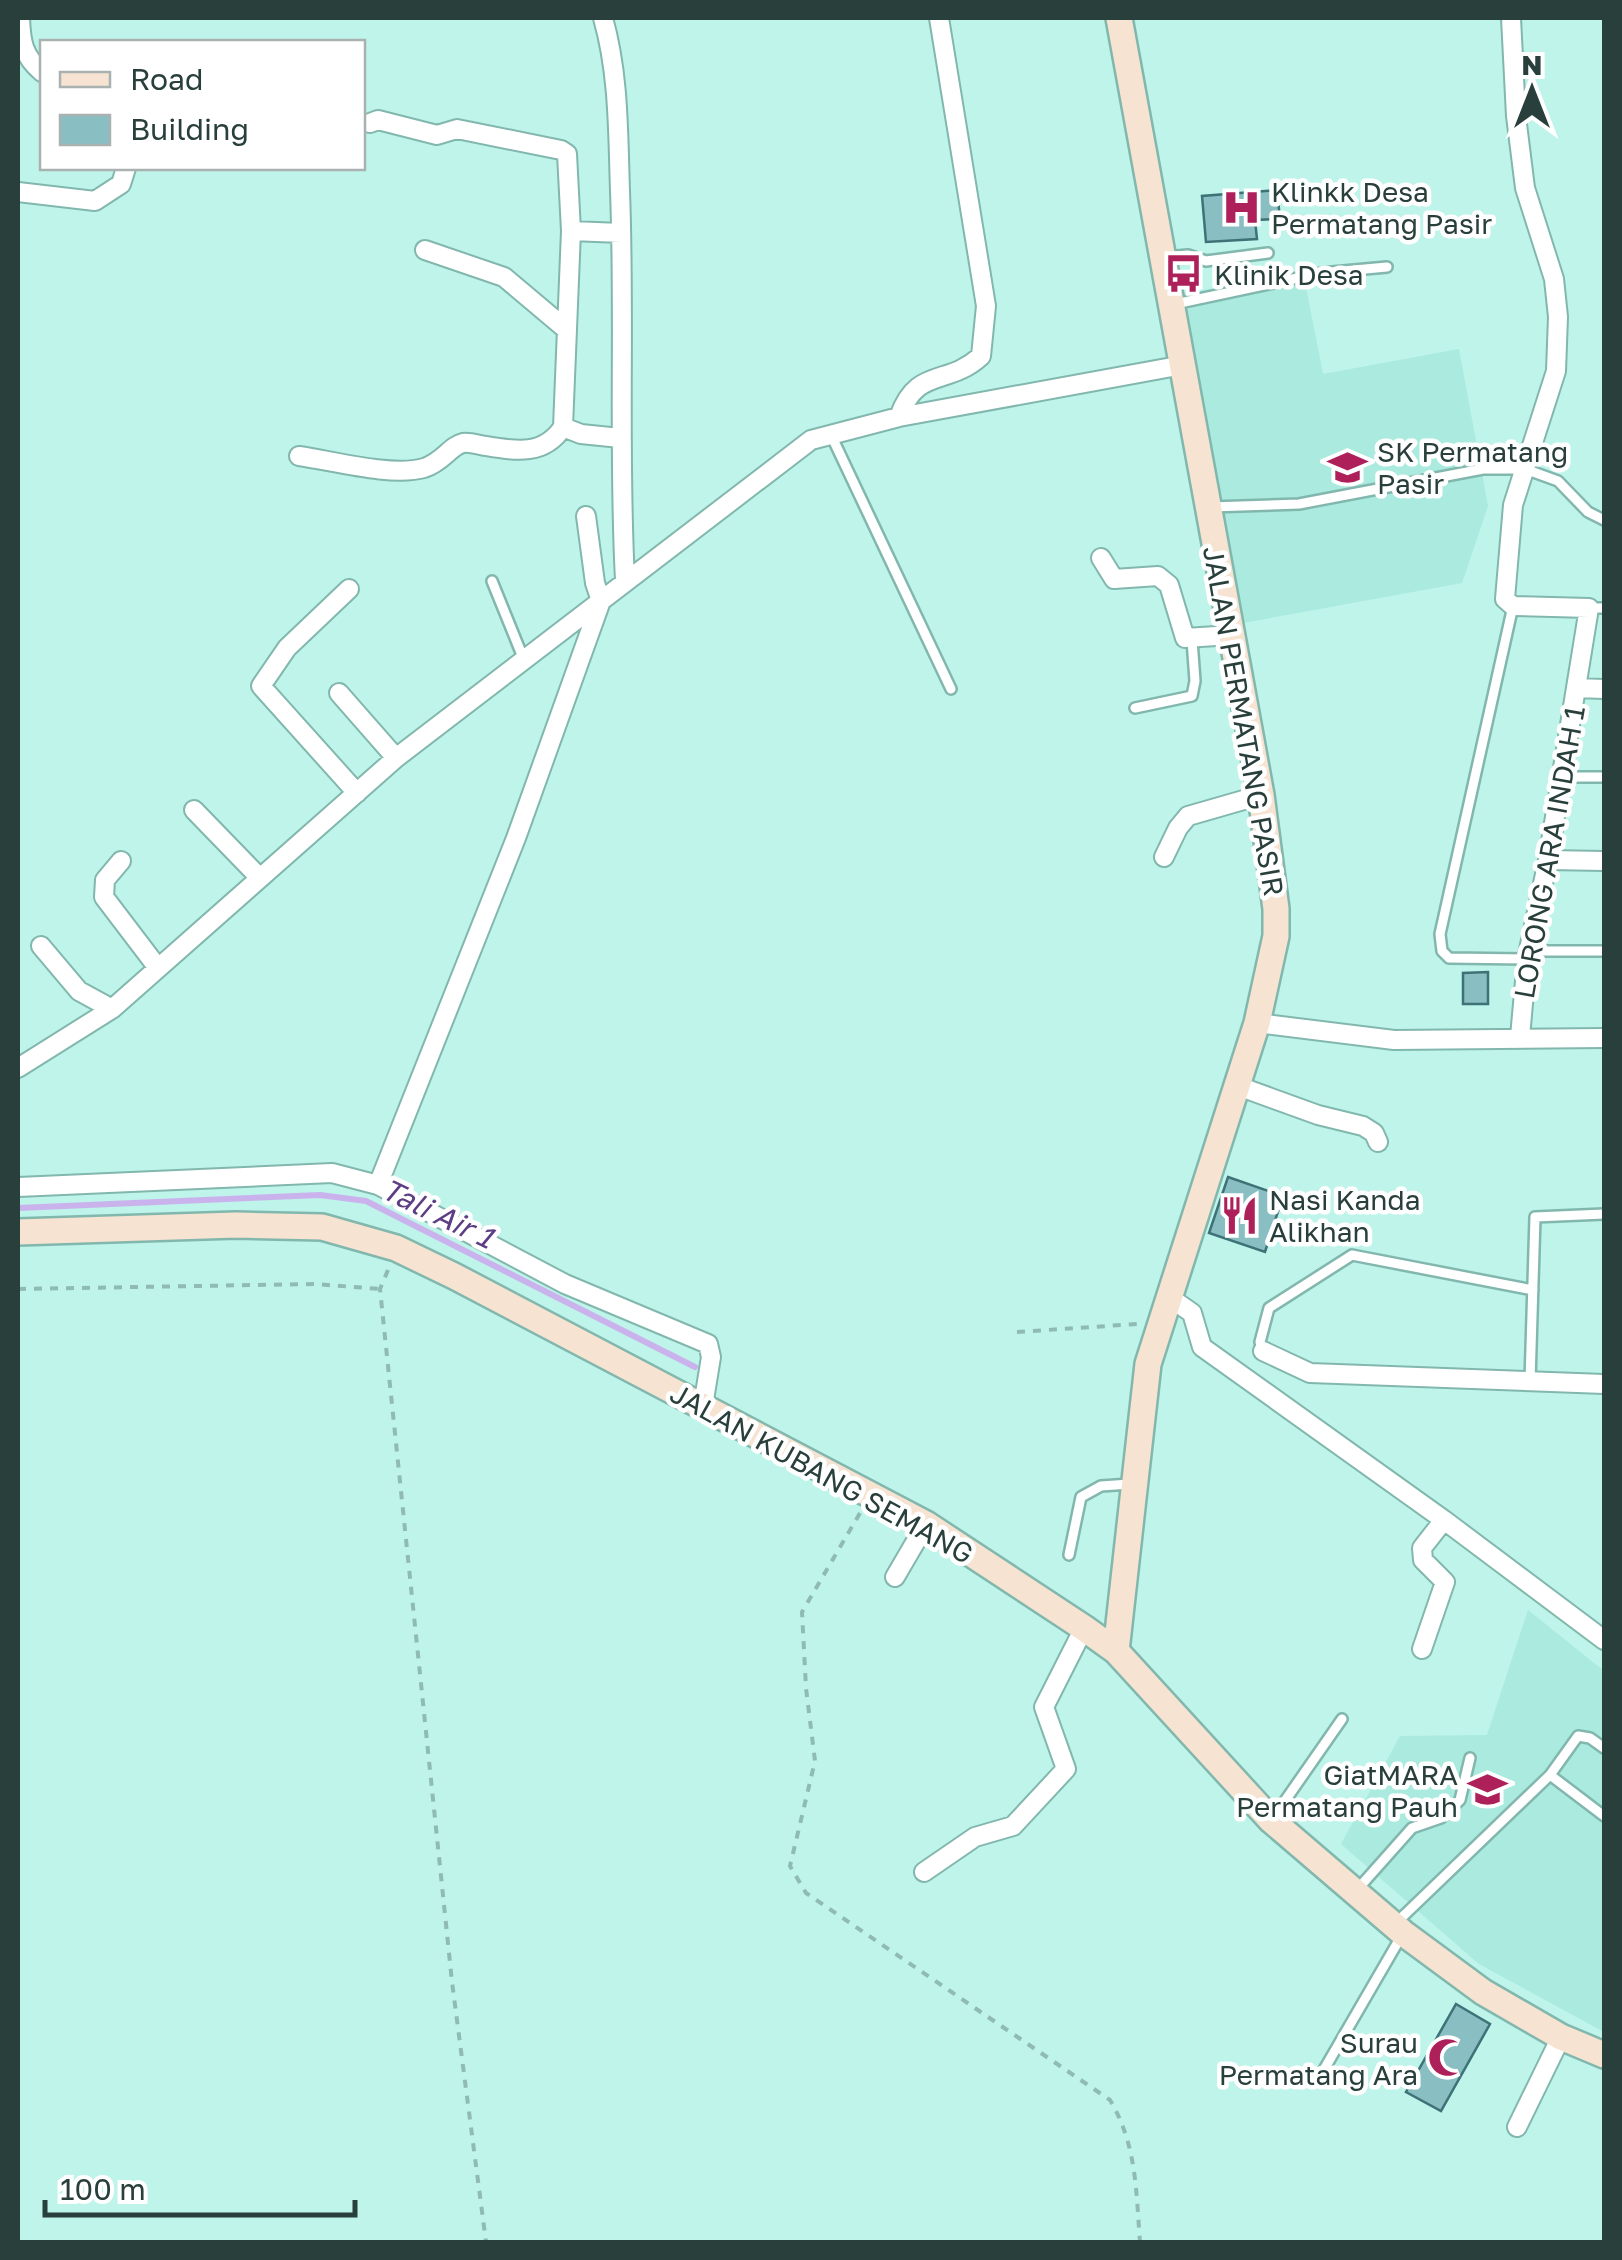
<svg xmlns="http://www.w3.org/2000/svg" width="1622" height="2260" font-family="'Golos Text',sans-serif">
<style>
.built{fill:#aaeadf}
.lines{fill:none;stroke-linecap:round;stroke-linejoin:round}
.stream{stroke:#cab3ed;stroke-width:6}
.building{fill:#89bfc3;stroke:#3d7277;stroke-width:2.5}
.service-casing{stroke:#82b7ae;stroke-width:14}
.minor-casing{stroke:#82b7ae;stroke-width:22}
.secondary-casing{stroke:#82b7ae;stroke-width:30}
.path{stroke:#8fbbb3;stroke-width:4;stroke-dasharray:8 8;stroke-linecap:butt}
.service{stroke:#fff;stroke-width:9}
.minor{stroke:#fff;stroke-width:18}
.secondary{stroke:#f6e3d1;stroke-width:25}
.labels{text-anchor:middle;dominant-baseline:central;stroke-width:9;stroke-linejoin:round;paint-order:stroke}
.poi-label{font-size:28px;fill:#293f3b;stroke:#fff;text-anchor:start}
.street-label{font-size:28px;fill:#293f3b;stroke:#fff}
.water-label{font-size:30px;font-style:italic;fill:#5d3e84;stroke:#fff}
</style>
<rect width="100%" height="100%" fill="#bef4ea"/>
<path class="built" d="M1303 272 1323 374 1459 349 1488 506 1462 583 1243 623 1182 294Z
M1528 1610 1604 1671V2032L1479 1964 1341 1844 1400 1736 1487 1735Z"/>
<g class="lines">
<path class="stream" d="M18 1208 320 1195 366 1201 695 1367"/>
</g>
<path class="building" d="M1277 190 1280 219 1255 220 1257 239 1206 242 1202 196Z
M1488 972V1004H1463V973Z
M1228 1177 1283 1196 1265 1252 1209 1233Z
M1456 2004 1490 2024 1441 2111 1406 2092Z"/>
<g class="lines">
<defs>
<path id="service" d="M1166 257 1188 255 1206 261 1268 253
M1175 304 1321 273 1387 267
M831 435 951 689
M1210 507 1299 504 1483 469H1525L1558 481 1588 512 1604 520
M492 581 524 660
M1513 606 1440 934 1442 951 1449 958 1527 959
M1589 608H1604
M1135 708 1192 696 1195 681 1192 640
M1562 777H1604
M1528 951H1604
M1262 1350 1260 1342 1269 1308 1352 1255 1533 1290
M1530 1381 1535 1217 1604 1214
M1069 1555 1081 1497 1101 1486 1130 1484
M1550 1775 1604 1816
M1273 1818 1342 1719
M1356 1891 1412 1828 1441 1818 1460 1800 1470 1758
M1396 1923 1550 1775 1578 1736 1590 1738 1604 1748
M1322 2073 1402 1935"/>
<path id="minor" d="M20 18C21 42 23 56 42 72
M603 18C619 74 618 133 620 191 625 321 618 450 625 580
M1511 18 1516 116 1525 188 1554 279 1558 317 1556 371 1513 505 1505 599 1513 606 1589 608 1548 860 1527 959 1520 1037
M370 123 378 120 437 135 457 129 561 150 567 154 571 231 563 427
M18 192 95 201 121 184 126 168
M571 231 621 233
M425 250 504 277 567 330
M899 417C917 366 947 387 981 356L986 306 939 18
M299 456C334 461 392 477 424 468 443 462 450 446 463 443 470 442 479 445 486 446 516 451 544 456 563 427L581 434 620 438
M1101 558 1114 579 1158 576 1169 585 1185 638 1232 635
M349 589 287 648 261 686 357 793
M1576 688 1604 689
M339 693 396 758
M194 810 260 878
M1164 857 1178 828 1188 816 1261 795
M1548 860 1604 861
M121 861 105 880 104 897 158 968
M41 946 79 991 112 1009
M1257 1023 1394 1040 1604 1038
M18 1068 112 1009 396 758 811 440 899 417 1183 365
M1238 1086 1318 1115 1363 1126 1374 1133 1378 1142
M378 1185 516 838 601 601 595 583 586 516
M18 1187 332 1173 378 1185 565 1284 708 1344 711 1357 703 1406
M1169 1297 1192 1313 1202 1347 1444 1520 1604 1640
M1263 1351 1310 1373 1604 1384
M895 1577 926 1524
M1422 1649 1445 1582 1423 1560 1422 1548 1444 1520
M924 1872 975 1837 1013 1826 1066 1769 1044 1707 1084 1628
M1517 2127 1561 2037"/>
<path id="secondary" d="M18 1232 236 1225 322 1227 396 1248 454 1276 926 1524 1084 1628 1116 1651 1271 1820 1403 1933 1483 1992 1561 2037 1604 2055
M1116 1651 1148 1364 1257 1023 1276 936V909L1261 795 1119 18"/>
</defs>
<use href="#service" class="service-casing"/>
<use href="#minor" class="minor-casing"/>
<use href="#secondary" class="secondary-casing"/>
<path class="path" d="M388 1270 380 1289 452 1982 486 2242
M18 1289 315 1284 380 1289
M1017 1332 1137 1324
M860 1513 802 1612 806 1688 815 1761 790 1866 806 1893 1110 2100C1137 2145 1136 2192 1140 2242"/>
<use href="#service" class="service"/>
<use href="#minor" class="minor"/>
<use href="#secondary" class="secondary"/>
</g>
<defs>
<symbol id="hospital-bare" viewBox="-9 -9 18 18"><path d="M-5-5h3v3.5h4V-5h3V5h-3V1.5h-4V5h-3Z" fill="#ae205a" stroke="#fff" stroke-width="2.5" paint-order="stroke"/></symbol>
<symbol id="bus-bare" viewBox="-9 -9 18 18"><path d="M-5-6H5V4H4V6H2V4H-2V6H-4V4H-5ZM-3.5-4V0h7V-4ZM-3.5 1.2v1.5H-2V1.2ZM2 1.2v1.5H3.5V1.2Z" fill="#ae205a" stroke="#fff" stroke-width="2.5" paint-order="stroke"/></symbol>
<symbol id="school-bare" viewBox="-9 -9 18 18"><path d="M0-5L7-2L0 1L-7-2ZM-4 1L0 2.5L4 1V4Q0 6-4 4Z" fill="#ae205a" stroke="#fff" stroke-width="2.5" paint-order="stroke"/></symbol>
<symbol id="restaurant-bare" viewBox="-9 -9 18 18"><path d="M-5-6h1v4h1v-4h1v4h1v-4h1v5L-1.5 .5V6h-2V.5L-5-1ZM5-6V6H3V1.5H1.5Q1.5-4 5-6Z" fill="#ae205a" stroke="#fff" stroke-width="2.5" paint-order="stroke"/></symbol>
<symbol id="university-bare" viewBox="-9 -9 18 18"><path d="M0-5L7-2L0 1L-7-2ZM-4 1L0 2.5L4 1V4Q0 6-4 4Z" fill="#ae205a" stroke="#fff" stroke-width="2.5" paint-order="stroke"/></symbol>
<symbol id="mosque-bare" viewBox="-9 -9 18 18"><path d="M3.5-4.9A6 6 0 1 0 3.5 4.9A5 5 0 1 1 3.5-4.9Z" fill="#ae205a" stroke="#fff" stroke-width="2.5" paint-order="stroke"/></symbol>
</defs>
<g fill-rule="evenodd">
<use href="#hospital-bare" x="1214" y="180" width="55" height="55"/>
<use href="#bus-bare" x="1156" y="246" width="55" height="55"/>
<use href="#school-bare" x="1320" y="440" width="55" height="55"/>
<use href="#restaurant-bare" x="1212" y="1188" width="55" height="55"/>
<use href="#university-bare" x="1460" y="1762" width="55" height="55"/>
<use href="#mosque-bare" x="1420" y="2030" width="55" height="55"/>
</g>
<g class="labels">
<g class="poi-label">
<text x="1271" y="191">Klinkk Desa<tspan x="1271" dy="32">Permatang Pasir</tspan></text>
<text x="1214" y="274">Klinik Desa</text>
<text x="1377" y="451">SK Permatang<tspan x="1377" dy="32">Pasir</tspan></text>
<text x="1269" y="1199">Nasi Kanda<tspan x="1269" dy="32">Alikhan</tspan></text>
<text x="1458" y="1774" text-anchor="end">GiatMARA<tspan x="1458" dy="32">Permatang Pauh</tspan></text>
<text x="1418" y="2042" text-anchor="end">Surau<tspan x="1418" dy="32">Permatang Ara</tspan></text>
</g>
<g class="street-label">
<text transform="translate(1244 721) rotate(80)">JALAN PERMATANG PASIR</text>
<text transform="translate(1549 852) rotate(-80)">LORONG ARA INDAH 1</text>
<text transform="translate(822 1473) rotate(29)">JALAN KUBANG SEMANG</text>
</g>
<g class="water-label">
<text transform="translate(438 1213) rotate(26)">Tali Air 1</text>
</g>
</g>
<rect width="1622" height="2260" fill="none" stroke="#293f3b" stroke-width="40"/>
<rect x="40" y="40" width="325" height="130" fill="#ffffff" stroke="#a9b2b1" stroke-width="2.5"/>
<rect x="60" y="72" width="50" height="15" fill="#f6e3d1" stroke="#a9b2b1" stroke-width="2.5"/>
<text x="130" y="90" font-size="30" fill="#293f3b">Road</text>
<rect x="60" y="115" width="50" height="30" fill="#89bfc3" stroke="#a9b2b1" stroke-width="2.5"/>
<text x="130" y="140" font-size="30" fill="#293f3b">Building</text>
<g transform="translate(1532 90)" stroke="#ffffff" stroke-width="8" paint-order="stroke">
<path d="M0-8L18 38L0 25L-18 38Z" fill="#293f3b"/>
<text y="-15" font-size="28" font-weight="bold" text-anchor="middle" fill="#293f3b">N</text>
</g>
<path d="M45 2200v15h310v-15" fill="none" stroke="#293f3b" stroke-width="5"/>
<text x="60" y="2200" font-size="30" fill="#293f3b" stroke="#ffffff" stroke-width="8" paint-order="stroke">100 m</text>
</svg>
